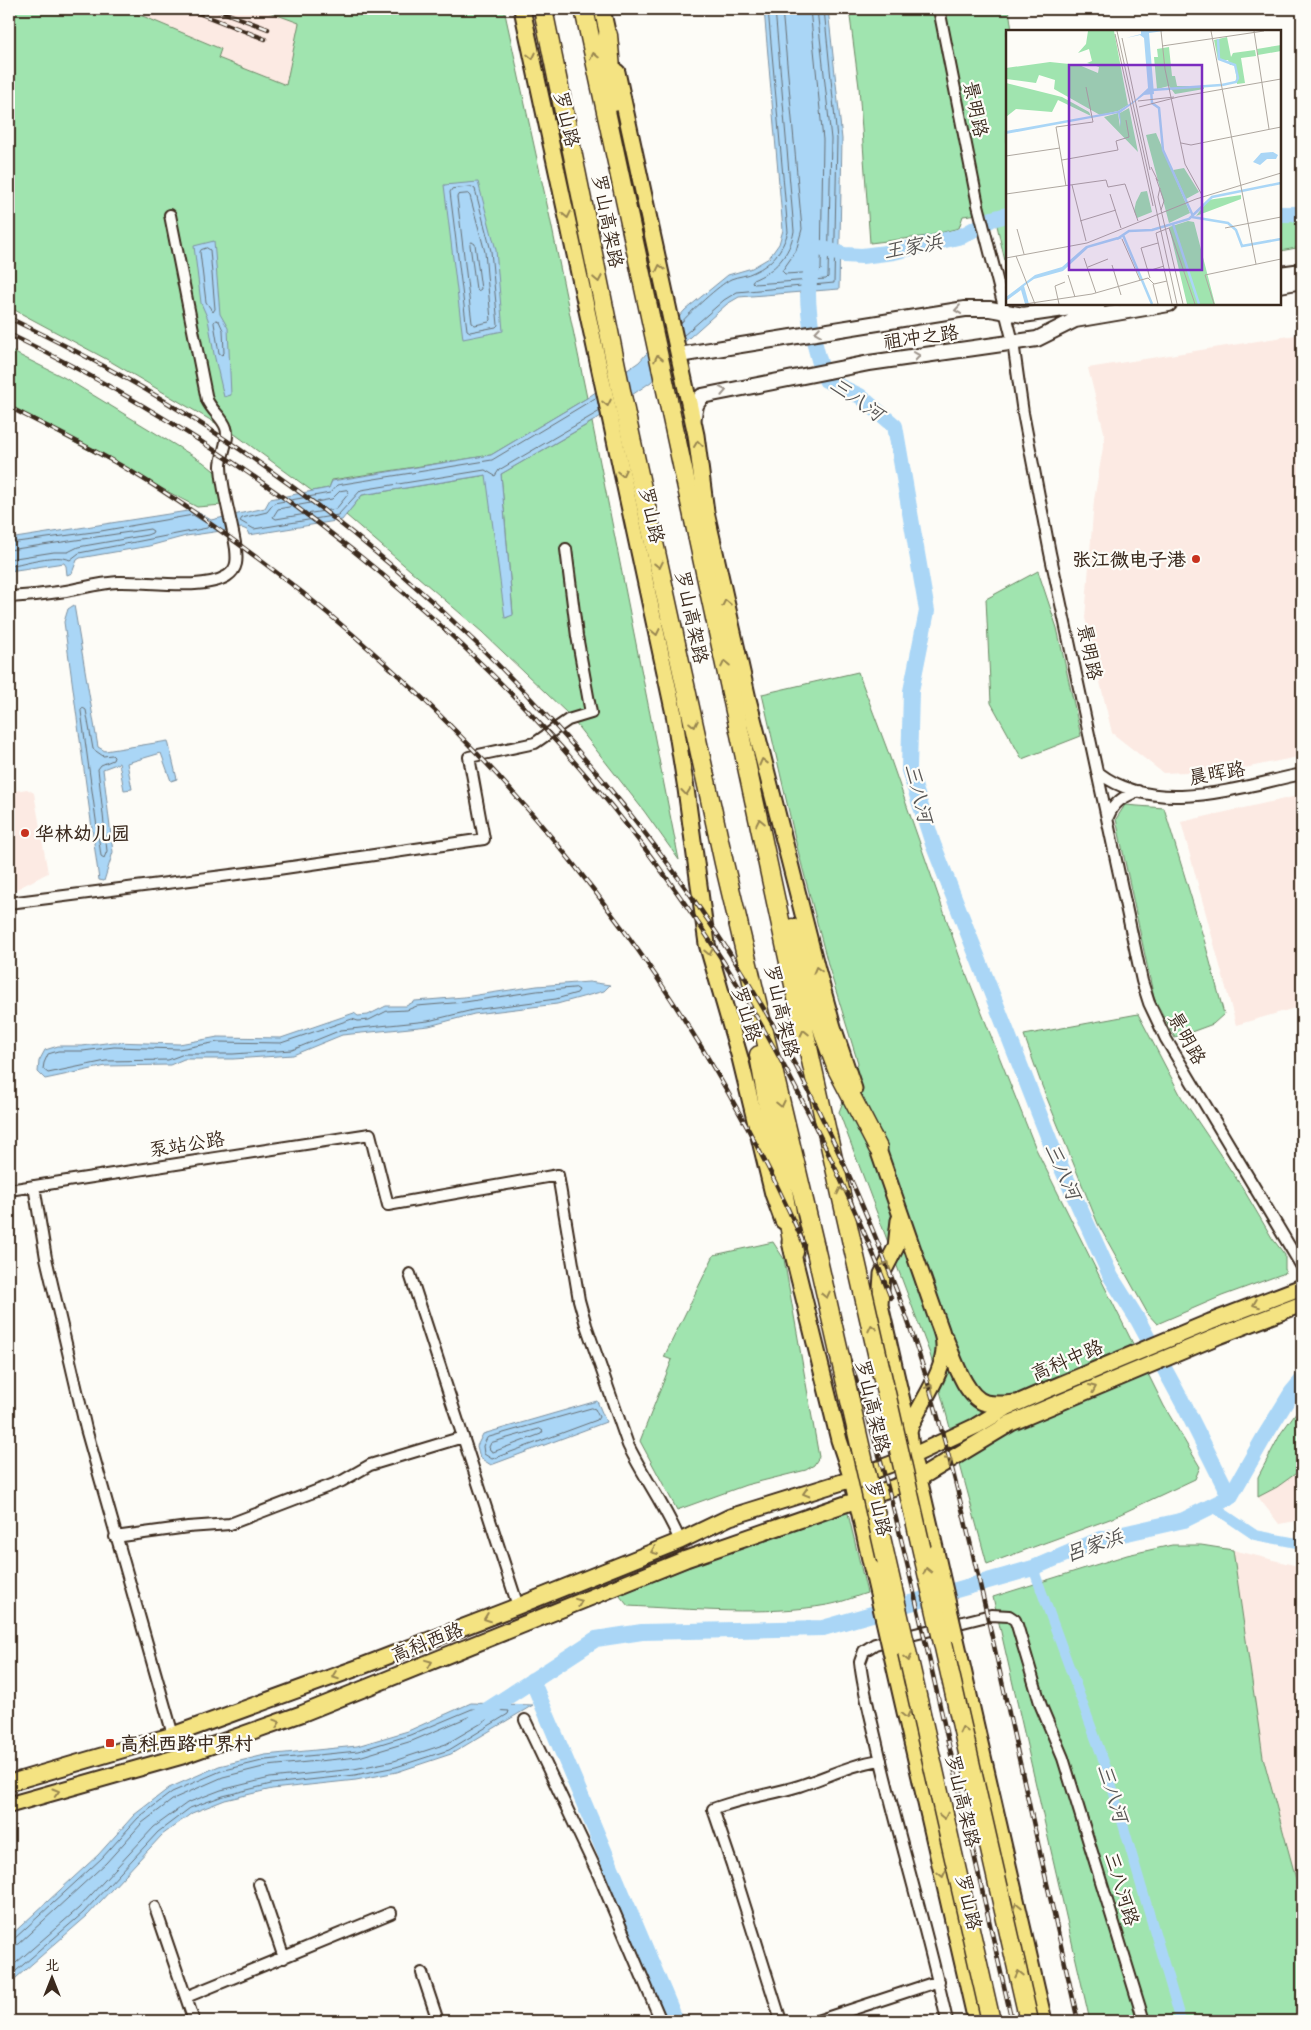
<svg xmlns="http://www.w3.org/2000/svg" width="1311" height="2030" font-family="Itim,'LXGW WenKai TC',sans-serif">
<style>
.built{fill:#fceae3}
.green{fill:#a0e4af;stroke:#6e8766}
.water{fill:#aad6f6;stroke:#7e91a0}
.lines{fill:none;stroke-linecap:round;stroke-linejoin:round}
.shore{stroke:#676f74;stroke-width:1}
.canal{stroke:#aad6f6;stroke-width:10}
.river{stroke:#aad6f6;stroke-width:16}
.street-casing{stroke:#3b2a1e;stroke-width:14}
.secondary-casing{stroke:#3b2a1e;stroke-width:18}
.primary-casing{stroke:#3b2a1e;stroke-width:19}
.highway-casing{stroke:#3b2a1e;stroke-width:21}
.street{stroke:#fdfcf7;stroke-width:10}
.secondary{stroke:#fdfcf7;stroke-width:14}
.primary{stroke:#f4e382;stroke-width:15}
.highway{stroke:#f4e382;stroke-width:18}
.rail-casing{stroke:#3b2a1e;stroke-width:4.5}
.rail{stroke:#fdfcf7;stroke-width:2.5;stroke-dasharray:8;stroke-linecap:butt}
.primary-bridge-casing{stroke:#3b2a1e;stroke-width:19;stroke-linecap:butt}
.highway-bridge-casing{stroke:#3b2a1e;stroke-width:21;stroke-linecap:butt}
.primary-bridge{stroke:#f4e382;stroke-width:15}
.highway-bridge{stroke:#f4e382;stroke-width:18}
.oneway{stroke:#988650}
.oneway2{stroke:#9c938a}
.poi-dot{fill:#c8321e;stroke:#fdfcf7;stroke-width:2}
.labels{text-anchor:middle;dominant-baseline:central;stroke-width:4.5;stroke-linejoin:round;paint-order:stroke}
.street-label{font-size:19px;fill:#3b2a1e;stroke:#fdfcf7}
.poi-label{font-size:19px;font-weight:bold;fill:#3b2a1e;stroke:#fdfcf7;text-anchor:start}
.water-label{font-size:20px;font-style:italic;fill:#575554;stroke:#fdfcf7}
.inset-river{fill:none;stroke:#aad6f6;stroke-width:2.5}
.inset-road{fill:none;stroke:#afa8a0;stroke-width:1}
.view{fill:#7b2cbf;fill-opacity:0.15;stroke:#7b2cbf;stroke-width:2.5}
.inset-edge{fill:none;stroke:#3b2a1e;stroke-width:2.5}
</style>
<rect width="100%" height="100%" fill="#fdfcf7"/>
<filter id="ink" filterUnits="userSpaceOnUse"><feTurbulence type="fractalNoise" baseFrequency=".02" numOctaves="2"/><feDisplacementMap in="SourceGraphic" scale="10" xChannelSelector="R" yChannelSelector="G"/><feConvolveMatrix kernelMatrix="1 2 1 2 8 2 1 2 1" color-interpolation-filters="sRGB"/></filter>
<g filter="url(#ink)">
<path class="built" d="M121 9H261L299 23 286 85 218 58 221 49 145 17Z
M1302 334V756L1235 770 1163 773 1112 733 1085 618 1094 500 1105 436 1088 368Z
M27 789 34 793 48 873 9 893V792Z
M1302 795V1006L1236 1025 1181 822Z
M1302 1469V1520L1279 1524 1258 1497 1277 1487Z
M1233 1550 1302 1567V1901L1263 1757Z"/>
<path class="green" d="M9 9H57L61 13 77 9H121L145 17 221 49 218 58 286 85 299 23 261 9H504L550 218 587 398 491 455 332 480 329 488 312 491 236 435 108 360 9 307Z
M849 9H1009L1012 31H1007V270L994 212 963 216 959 228 928 236 870 243 859 87Z
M1280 209 1302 210V247L1280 251Z
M9 350 65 378 203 462 218 474 223 505 197 507 9 408Z
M592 422 679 860 644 811 568 714 482 632 346 515 362 495 487 475 506 618 513 614 501 474Z
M1038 571 1057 628 1081 736 1022 759 991 703 986 599Z
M858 672 887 749 960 958 1036 1149 1164 1406 1200 1467 1195 1479 1110 1519 987 1564 930 1354 839 1112 858 1063 829 968 797 847 762 694Z
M1125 805 1164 808 1205 943 1224 1014 1213 1024 1175 1038 1154 998 1116 819Z
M1138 1014 1182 1098 1242 1187 1272 1238 1285 1255V1273L1222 1296 1157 1324 1148 1314 1098 1224 1042 1086 1024 1035Z
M773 1242 784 1259 819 1457 814 1465 806 1470 746 1485 677 1510 640 1441 672 1360 664 1357 714 1255Z
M1302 1404V1469L1277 1487 1258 1497V1477L1281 1433Z
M846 1505 867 1593C854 1597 840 1603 827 1605 766 1616 690 1609 628 1606L619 1595Z
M1172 1545H1201L1233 1550 1263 1757 1302 1901V2021H1090L993 1597 1127 1555Z"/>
<path class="water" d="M764 9H828L842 139 839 289 739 297 727 304 681 345 651 382 595 420 501 474 513 615 505 618 486 475 362 495 342 520 249 535 247 530 242 528 186 536 149 546 80 558 77 560 72 573 67 575 66 566 64 563 9 571V539L194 510 211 520 265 508 270 499 329 488 332 481 491 455 587 398 639 362 685 310 728 275 752 268 769 258 779 244 783 230Z
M478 182 496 250 503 331 463 339 444 185Z
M214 241 220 314 228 328 231 395 224 397 214 354 208 319 201 303 194 246Z
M74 605 98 747 105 751 168 741 177 779 171 781 161 753 127 763 132 789 124 790 119 763 103 769 113 852 104 881 99 880 64 622 68 609Z
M589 982 610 985 604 991 557 1004 474 1014 429 1026 342 1035 293 1055 233 1059H184L170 1065 106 1066 45 1079 38 1072 39 1061 45 1050 58 1046H82L114 1042 179 1044 218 1037 281 1038 354 1013 358 1016 368 1015 386 1006H406L415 1001 464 997 537 986Z
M597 1401 606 1422 491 1465 480 1458 477 1446 483 1434Z
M471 1703 533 1705 451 1754 397 1772 356 1780 272 1789 225 1800 192 1813 162 1835 87 1916 9 1984V1937L98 1855 134 1815 169 1788 219 1766 265 1755 357 1746 408 1731Z"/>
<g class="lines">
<path class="shore" d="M775 9 794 231C790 255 775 271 753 280L752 282 754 284 826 279 828 277 831 139 817 9
M782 9 802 229 796 251 782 271 785 274 819 272 821 270 823 140 810 9
M472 187 475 189 491 251 498 325 496 327 470 332 467 330 450 192 452 189Z
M468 194 470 196 485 252 491 320 489 322 475 325 472 323 457 197 458 195Z
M472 242 475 244 481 289 478 291 476 289 470 245Z
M207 248 210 250 215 309 213 312 206 302 200 252 201 250Z
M216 320 219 321 223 330 224 353 222 355 219 353 214 323Z
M681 323C690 312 719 285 731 279 738 276 747 276 754 272 772 264 782 251 788 232L768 9
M683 336 724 300 737 292 834 283 837 139 824 9
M597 397 492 460 337 485 330 493 274 503 267 512 242 518 240 521 254 529 338 515 361 490 485 470 495 476 499 470 600 411
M347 490 349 493 336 509 276 519 273 517 278 509 332 499 340 491Z
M9 543 101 531 193 515 209 525 207 528 79 553 70 560C56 553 25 563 9 566
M9 550 150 529 153 531 152 533 147 535 78 547 68 552H54L9 559
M83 708 86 710 93 749 103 756 112 755 114 757 113 760 101 765 98 769 107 851 104 858 101 856 81 711Z
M576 988 579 990 577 993 556 999 473 1010 428 1021 341 1030 292 1050 233 1054H184L168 1060 106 1061 48 1073 43 1069 44 1063 48 1054 58 1051H83L114 1047 179 1049 218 1042 281 1043 352 1019 358 1021 369 1020 387 1011 407 1010 417 1006 465 1002 537 991Z
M592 1408 595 1409 599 1417 597 1420 492 1459 484 1454 483 1446 487 1438Z
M540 1429 543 1431 541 1434 493 1452 490 1450 489 1447 491 1443Z
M9 1940 14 1939 102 1858 138 1818 172 1792 221 1771 266 1760 358 1751 410 1735 472 1709 509 1711 508 1714 449 1750 396 1767 355 1775 271 1784 223 1796 190 1808 158 1832 83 1913 9 1977
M9 1947 18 1944 106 1863 142 1823 175 1798 223 1777 267 1766 359 1757 412 1741 473 1715 488 1717 487 1720 446 1744 394 1761 354 1769 270 1778 221 1790 187 1803 154 1827 79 1908 9 1969"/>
<path class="canal" d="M1212 1506 1255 1535 1302 1544
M1033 1568 1107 1770 1181 2021"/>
<path class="river" d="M1280 214H1302
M820 248 844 255 862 256 894 252 962 236 992 219 1007 215
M812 270C810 277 808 285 808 293 808 320 816 355 826 380L860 396 895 426 927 611 911 691 909 770 933 844 1053 1149 1111 1277 1138 1320 1185 1407 1230 1497
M532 1680 676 2021
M478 1716 596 1639 642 1632 823 1628 1033 1568 1101 1539 1184 1520 1230 1497 1263 1439 1292 1392 1302 1380"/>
<defs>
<path id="street" d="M939 9 978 205 1013 342 1023 413 1050 553 1142 981 1149 1003 1166 1039 1302 1267
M9 597C28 596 47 594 66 591 83 588 100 583 118 582 147 581 203 591 227 576 238 569 237 559 236 549 232 521 222 493 221 466 221 454 230 439 226 428 223 418 212 411 207 400L170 215
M1099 773C1157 817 1238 787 1302 774
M1108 817C1114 802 1123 797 1138 791
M9 903 278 869 484 839 469 757 535 743 568 720 591 713 577 636 566 549
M34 1186 46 1258 86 1429 173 1735
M9 1190 370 1134 388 1205 558 1175 579 1300 586 1325 628 1445C644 1478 666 1507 680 1541
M410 1274 518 1606
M115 1537 188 1527 230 1524 342 1481 370 1465 463 1437
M525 1720 599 1876 661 2021
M259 1884 284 1958
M155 1907 194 2021
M422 1973 438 2021
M186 1997 391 1913
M781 2021 732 1865 713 1809C741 1798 770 1795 799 1786 827 1777 852 1764 881 1760
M817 2021 939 1981
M947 2021C927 1928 898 1837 877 1744 871 1717 863 1690 860 1662L864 1651 875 1644 991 1615 1009 1616 1015 1620 1017 1625 1041 1706 1063 1758 1144 2021"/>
<path id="secondary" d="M1280 274 1302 271
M1280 285 1302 281
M679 355 965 309H990L1023 315 1098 304
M693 421 696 405 702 396 869 363 1037 339 1075 320 1169 304"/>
<path id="primary" d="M522 9 674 714 686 789 707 944 740 1058 773 1194 783 1221
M602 9 610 45
M617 72 696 435 706 512 748 699 817 969 833 1027 854 1089
M874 1138 938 1322C941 1330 944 1337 944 1345 946 1372 918 1405 909 1431
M899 1220 896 1247 882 1274 880 1305 909 1431 912 1456 920 1483 936 1552
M790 1242 839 1440 852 1479 872 1568
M945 1338C953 1356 965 1398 986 1403 995 1405 1004 1404 1014 1403
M955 1635 1044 2021
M891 1651 976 2021
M9 1783 173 1735 357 1668 518 1606 680 1541 730 1517 852 1479 912 1456 976 1426 1006 1408 1047 1390 1210 1322 1302 1287
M9 1805 182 1756 301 1714 686 1559 918 1479 1011 1423 1216 1337 1302 1304"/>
<path id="highway" d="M543 9 626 415 724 863 815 1247
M584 9 790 967 851 1239
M608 35 614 102
M792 928 825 1037 837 1069 878 1148
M759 1055 794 1252"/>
</defs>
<use href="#street" class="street-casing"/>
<use href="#secondary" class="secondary-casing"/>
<use href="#primary" class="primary-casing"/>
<use href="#highway" class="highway-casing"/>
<use href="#street" class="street"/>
<use href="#secondary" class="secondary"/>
<use href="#primary" class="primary"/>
<use href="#highway" class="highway"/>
<defs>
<path id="rail" d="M188 9 265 39
M215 9 268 29
M9 318C59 342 110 368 158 397 388 535 584 728 729 952 802 1065 859 1188 905 1313 944 1423 969 1536 995 1650 1022 1774 1050 1897 1078 2021
M9 334C298 474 550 688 723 961 790 1068 845 1181 891 1298
M9 407C50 428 92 448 132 472 192 508 248 550 303 593 547 789 737 1050 844 1344 882 1451 907 1561 932 1671 959 1788 985 1905 1012 2021"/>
</defs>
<use href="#rail" class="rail-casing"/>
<use href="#rail" class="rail"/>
<defs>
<path id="primary-bridge" d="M936 1552 955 1635
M872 1568 891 1651"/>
<path id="highway-bridge" d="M851 1239 1029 2021
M815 1247 991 2021"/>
</defs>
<use href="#primary-bridge" class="primary-bridge-casing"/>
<use href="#highway-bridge" class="highway-bridge-casing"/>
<use href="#primary-bridge" class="primary-bridge"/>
<use href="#highway-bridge" class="highway-bridge"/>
</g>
<defs><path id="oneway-chevron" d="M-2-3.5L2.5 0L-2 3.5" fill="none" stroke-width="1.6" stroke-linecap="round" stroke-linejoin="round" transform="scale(1.25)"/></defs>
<g class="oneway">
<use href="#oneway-chevron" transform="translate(532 56) rotate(77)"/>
<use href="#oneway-chevron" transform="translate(594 56) rotate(-102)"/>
<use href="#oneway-chevron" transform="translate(567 215) rotate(78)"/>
<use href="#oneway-chevron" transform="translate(660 268) rotate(-102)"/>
<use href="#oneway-chevron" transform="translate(598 279) rotate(79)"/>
<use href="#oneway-chevron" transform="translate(658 358) rotate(-102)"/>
<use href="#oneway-chevron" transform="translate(607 403) rotate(78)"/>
<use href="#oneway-chevron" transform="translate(698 444) rotate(-97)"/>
<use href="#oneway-chevron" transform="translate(622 473) rotate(78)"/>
<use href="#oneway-chevron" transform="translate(659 565) rotate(78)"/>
<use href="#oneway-chevron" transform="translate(726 603) rotate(-102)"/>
<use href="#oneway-chevron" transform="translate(656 632) rotate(78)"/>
<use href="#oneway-chevron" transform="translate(725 664) rotate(-102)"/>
<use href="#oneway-chevron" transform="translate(694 724) rotate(78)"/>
<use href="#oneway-chevron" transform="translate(763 762) rotate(-104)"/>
<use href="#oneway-chevron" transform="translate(686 792) rotate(83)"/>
<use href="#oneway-chevron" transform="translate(760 822) rotate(-102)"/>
<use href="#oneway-chevron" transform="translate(709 952) rotate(77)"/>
<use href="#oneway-chevron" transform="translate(817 970) rotate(-105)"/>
<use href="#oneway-chevron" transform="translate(804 1033) rotate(-103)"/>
<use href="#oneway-chevron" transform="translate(781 1104) rotate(77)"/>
<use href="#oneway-chevron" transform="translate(841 1191) rotate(-103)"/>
<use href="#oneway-chevron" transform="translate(887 1265) rotate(-61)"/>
<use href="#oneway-chevron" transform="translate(826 1295) rotate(77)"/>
<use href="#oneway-chevron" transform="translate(1256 1304) rotate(159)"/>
<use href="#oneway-chevron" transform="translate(872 1328) rotate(-103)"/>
<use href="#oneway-chevron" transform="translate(930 1388) rotate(-60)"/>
<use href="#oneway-chevron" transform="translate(1093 1388) rotate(-23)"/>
<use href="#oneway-chevron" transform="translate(949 1461) rotate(-31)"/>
<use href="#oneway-chevron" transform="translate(806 1493) rotate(163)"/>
<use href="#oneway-chevron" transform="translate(654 1551) rotate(158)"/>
<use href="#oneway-chevron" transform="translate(927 1571) rotate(-103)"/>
<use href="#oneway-chevron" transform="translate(579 1602) rotate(-22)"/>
<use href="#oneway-chevron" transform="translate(487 1618) rotate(159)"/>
<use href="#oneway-chevron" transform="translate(908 1658) rotate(77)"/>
<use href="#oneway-chevron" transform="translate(429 1663) rotate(-22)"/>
<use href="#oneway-chevron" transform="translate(335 1676) rotate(160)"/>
<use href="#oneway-chevron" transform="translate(906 1715) rotate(77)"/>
<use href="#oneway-chevron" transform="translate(277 1723) rotate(-19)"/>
<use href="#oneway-chevron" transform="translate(963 1730) rotate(-103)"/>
<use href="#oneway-chevron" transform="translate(56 1792) rotate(-16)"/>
<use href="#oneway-chevron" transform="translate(944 1816) rotate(77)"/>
<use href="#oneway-chevron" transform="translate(942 1874) rotate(77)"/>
<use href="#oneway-chevron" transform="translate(1017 1906) rotate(-103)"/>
<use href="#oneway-chevron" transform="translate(1019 1974) rotate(-103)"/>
</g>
<g class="oneway2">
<use href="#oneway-chevron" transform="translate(958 310) rotate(172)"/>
<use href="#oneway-chevron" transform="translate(818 332) rotate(171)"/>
<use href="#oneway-chevron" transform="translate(917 356) rotate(-8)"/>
<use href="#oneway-chevron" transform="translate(723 391) rotate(-11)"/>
</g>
</g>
<g class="poi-dot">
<circle cx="1196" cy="559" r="5"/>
<circle cx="25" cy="833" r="5"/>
<rect x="105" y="1738" width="10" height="10" rx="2.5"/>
</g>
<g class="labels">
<g class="street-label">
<text transform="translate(976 109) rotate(78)">景明路</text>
<text transform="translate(567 119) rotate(77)">罗山路</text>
<text transform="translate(608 221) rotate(79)">罗山高架路</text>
<text transform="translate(921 337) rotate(-8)">祖冲之路</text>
<text transform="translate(652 515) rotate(78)">罗山路</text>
<text transform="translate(692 617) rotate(78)">罗山高架路</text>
<text transform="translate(1090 652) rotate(78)">景明路</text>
<text transform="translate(1217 773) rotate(-10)">晨晖路</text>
<text transform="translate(782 1011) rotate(77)">罗山高架路</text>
<text transform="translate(747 1014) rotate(73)">罗山路</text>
<text transform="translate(1187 1038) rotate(61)">景明路</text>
<text transform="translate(187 1144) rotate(-9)">泵站公路</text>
<text transform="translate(1067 1360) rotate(-23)">高科中路</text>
<text transform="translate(873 1406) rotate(77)">罗山高架路</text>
<text transform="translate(879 1508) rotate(77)">罗山路</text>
<text transform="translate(427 1642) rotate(-22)">高科西路</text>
<text transform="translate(963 1801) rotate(77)">罗山高架路</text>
<text transform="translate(1122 1889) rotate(73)">三八河路</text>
<text transform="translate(969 1902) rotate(77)">罗山路</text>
</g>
<g class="poi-label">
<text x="1186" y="559" text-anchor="end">张江微电子港</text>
<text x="35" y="833">华林幼儿园</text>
<text x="120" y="1743">高科西路中界村</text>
</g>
<g class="water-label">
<text transform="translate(913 246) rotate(-10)">王家浜</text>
<text transform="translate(857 399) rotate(35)">三八河</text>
<text transform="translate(919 793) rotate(76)">三八河</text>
<text transform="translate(1063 1171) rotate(66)">三八河</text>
<text transform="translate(1094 1545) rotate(-19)">吕家浜</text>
<text transform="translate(1113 1793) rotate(73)">三八河</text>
</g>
</g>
<g transform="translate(1006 30)">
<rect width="275" height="275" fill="#fdfcf7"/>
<path d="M82 1H108L122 75 112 81 94 85 48 59 49 50 33 45 30 53 0 49V38L44 32 73 35 92 43 93 37 81 33 86 31 83 19 72 23 80 14ZM221 7 225 27 227 23 249 20 250 26 235 28 239 53 231 54 229 35H224L222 30H212L208 10ZM275 15V21L252 25 251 19ZM163 17 166 46H169L171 56H198V59L169 64 163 56 151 59 148 27H152L151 19ZM0 53 56 67 83 82 85 86 52 70 46 82 10 79 0 87ZM123 78 132 122 98 87 112 83 114 97V83ZM150 103 184 183 163 193 140 105ZM178 138 193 162 180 169 167 140ZM141 161 146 182 131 188 128 181 130 172 135 162ZM235 165V169L190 186 202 170ZM182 191 188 192 209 274H181L163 197Z" fill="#a0e4af"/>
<path d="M135 1H158L143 3 148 64 138 65 114 83 115 97 112 83 0 104V101L112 81 128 71 142 58 138 8 134 5 120 8 135 4ZM267 122 272 125 270 129H261L254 135 247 132 255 123ZM111 207 117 208 82 218 57 241 28 249 18 256 23 274H19L15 260 0 271V267L29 245 56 237 80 216Z" fill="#aad6f6"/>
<path class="inset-river" d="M212 9 213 29 229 35 232 48 230 52 216 55M145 60 146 73 153 78 157 120 187 186M146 60 215 55M186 187 222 193 230 200 236 216 275 209M167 194 193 274M117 205 146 274M111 209 123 201 146 200 183 189 206 167 275 153"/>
<path class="inset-road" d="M111 1 171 274M155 1 159 39 179 134 196 165M205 1 250 234M248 1 263 99M109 4 147 176M116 8 144 140M156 16 258 1M132 71 168 67M133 77 172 67 275 49M175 113 185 115 275 97M0 126 54 118M56 130 112 120 110 111 123 107 120 90M145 137 152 151M150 148 158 171 155 180M66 155 80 211M60 156 50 97 87 92 80 57M154 158 152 167 177 274M0 164 100 150 102 157 119 154 132 191M104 164 115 198M74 191 110 180M219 198 275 187M11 199 18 224M116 209 134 250M10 226 29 274M0 228 81 213 190 169 275 143M78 228 90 263M106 235 115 265M82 237 102 229M142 241 158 236M62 245 69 267M144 248 135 218 152 213M147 254 152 274M19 274 86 264 142 248 148 254 161 251M53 274 49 256 59 252M166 274 150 203 163 198 189 274M208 274 199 245 275 229"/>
<path class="view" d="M63 35H196V240H63Z"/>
<rect width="275" height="275" class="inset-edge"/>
</g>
<rect width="1311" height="2030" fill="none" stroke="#fdfcf7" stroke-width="30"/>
<rect x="15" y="15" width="1281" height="2000" fill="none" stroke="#3b2a1e" stroke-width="2" filter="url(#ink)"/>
<g transform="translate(52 1978)" stroke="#fdfcf7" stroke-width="4" paint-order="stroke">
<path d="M0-4L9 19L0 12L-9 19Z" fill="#3b2a1e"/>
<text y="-8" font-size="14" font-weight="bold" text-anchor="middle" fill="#3b2a1e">北</text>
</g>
</svg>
